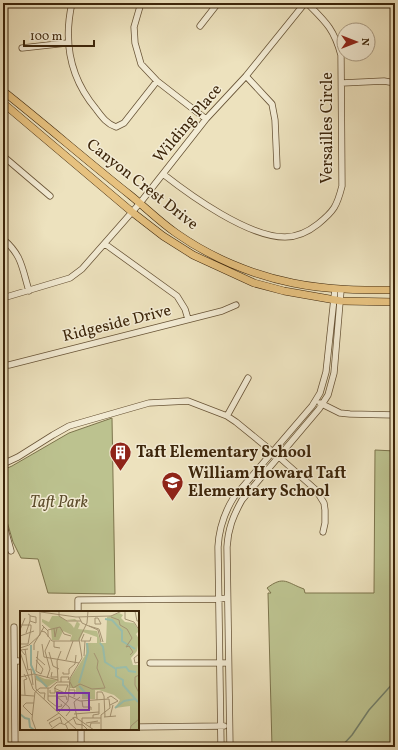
<svg xmlns="http://www.w3.org/2000/svg" width="398" height="750" font-family="Vollkorn,serif">
<style>
.green{fill:#bcc28f;stroke:#7c744c}
.lines{fill:none;stroke-linecap:round;stroke-linejoin:round}
.stream{stroke:#74816c;stroke-width:1.5}
.minor-casing{stroke:#685437;stroke-width:7}
.major-casing{stroke:#3c250a;stroke-width:8}
.minor{stroke:#f3ecd5;stroke-width:5.5}
.major{stroke:#e6c17f;stroke-width:7}
.labels{text-anchor:middle;dominant-baseline:central;stroke-width:3;stroke-linejoin:round;paint-order:stroke}
.street-label{font-size:16px;fill:#3c250a;stroke:#f3ecd5}
.poi-label{font-size:16px;font-weight:bold;fill:#3c250a;stroke:#f3ecd5;text-anchor:start}
.park-label{font-size:16px;font-style:italic;fill:#5c4c2b;stroke:#f3ecd5}
.inset-river{fill:none;stroke:#9abfad;stroke-width:2}
.inset-road{fill:none;stroke:#a69676;stroke-width:1}
.view{fill:#7b2cbf;fill-opacity:0.15;stroke:#7b2cbf;stroke-width:2}
.inset-edge{fill:none;stroke:#3c250a;stroke-width:2}
</style>
<rect width="100%" height="100%" fill="#ede2be"/>
<filter id="stains"><feTurbulence type="fractalNoise" baseFrequency=".005" numOctaves="4"/><feColorMatrix values="0 0 0 0 .2 0 0 0 0 .09 0 0 0 0 .02 0 0 0 .5 -.17"/></filter>
<radialGradient id="worn" r=".72"><stop offset=".6" stop-color="#630" stop-opacity="0"/><stop offset="1" stop-color="#630" stop-opacity=".3"/></radialGradient>
<path class="green" d="M112 418 115 594 48 593 38 559 21 558 13 542 3 508V470L12 466 69 433Z
M375 450 395 451V747H272L268 593H271L267 588C284 575 287 583 304 589L305 593H374Z"/>
<g class="lines">
<path class="stream" d="M341 747 352 735 369 710 395 681"/>
<defs>
<path id="minor" d="M72 3C63 43 70 78 96 109 102 117 107 124 116 127L124 123 157 81
M141 3 134 27 135 43 141 64 157 81 206 119
M200 26 218 3
M22 48 67 43
M246 76 272 104 275 120 277 166
M342 83 384 81 395 83
M3 156 50 196
M163 174C191 196 248 237 285 237 298 237 308 232 318 224 334 211 337 206 342 186L341 55C334 29 326 22 307 3
M3 239C22 255 22 268 29 291
M105 244 177 296 185 309 188 319
M3 298 70 278 82 269 140 203 206 119 246 76 305 3
M3 365H9L222 311 236 305
M320 403 340 413 350 414 395 415
M227 416 248 378
M3 464 18 457 53 435 69 426 149 403 188 401 227 416 236 422 279 457 316 490 324 503 325 510V523L323 532
M3 522 11 551
M78 612V600L219 599 227 598
M14 627 15 747
M15 661H21
M150 663H228
M138 727 224 726
M81 729V747
M221 747 218 547C219 528 224 513 234 497L312 406 320 393 326 372 335 289
M230 747 227 547C228 529 233 516 242 500L319 409 328 395 334 373 341 290"/>
<path id="major" d="M3 91C46 125 87 161 130 195 145 207 160 222 176 233 210 257 252 275 293 283 327 290 360 290 395 290
M3 103 132 212 163 236 193 255 254 283 284 291 341 301 395 302"/>
</defs>
<use href="#minor" class="minor-casing"/>
<use href="#major" class="major-casing"/>
<use href="#minor" class="minor"/>
<use href="#major" class="major"/>
</g>
<defs>
<symbol id="building-pin" viewBox="-11 -11 22 30"><path d="M0 17L-7.5 6A9.5 9.5 0 1 1 7.5 6Z" fill="#8f2418" stroke="#f3ecd5"/><path d="M-4-6H4V6H1V3H-1V6H-4ZM-2.5-4.3h1.7v1.8h-1.7ZM.8-4.3h1.7v1.8H.8ZM-2.5-1h1.7V.8h-1.7ZM.8-1h1.7V.8H.8Z" fill="#fff"/></symbol>
<symbol id="school-pin" viewBox="-11 -11 22 30"><path d="M0 17L-7.5 6A9.5 9.5 0 1 1 7.5 6Z" fill="#8f2418" stroke="#f3ecd5"/><path d="M0-5L7-2L0 1L-7-2ZM-4 1L0 2.5L4 1V4Q0 6-4 4Z" fill="#fff"/></symbol>
</defs>
<g fill-rule="evenodd">
<use href="#building-pin" x="108" y="440" width="25" height="34"/>
<use href="#school-pin" x="160" y="470" width="25" height="34"/>
</g>
<g class="labels">
<g class="street-label">
<text transform="translate(188 124) rotate(-50)">Wilding Place</text>
<text transform="translate(328 128) rotate(-90)">Versailles Circle</text>
<text transform="translate(142 185) rotate(38)">Canyon Crest Drive</text>
<text transform="translate(117 324) rotate(-14)">Ridgeside Drive</text>
</g>
<g class="poi-label">
<text x="136" y="453">Taft Elementary School</text>
<text x="188" y="474">William Howard Taft<tspan x="188" dy="18">Elementary School</tspan></text>
</g>
<g class="park-label">
<text x="59" y="503">Taft Park</text>
</g>
</g>
<g transform="translate(20 611)">
<rect width="119" height="119" fill="#ede2be"/>
<path d="M99 2 103 4 101 7 105 11 114 12 119 20 116 23 119 28 117 40 111 47 113 54H119V119H110V95L95 97 100 89 94 84 79 79H75V88H62V83H56V77H50V68L66 43V32H77V26L63 21 59 30H50L52 24 43 20 39 29H32L31 18 22 11V8L29 11 32 5H39L51 13 54 17 57 10 46 9 55 8 60 13 58 18 77 20 81 32H86L87 6ZM16 64 25 68 38 69 26 77V74L16 69Z" fill="#bcc28f"/>
<path class="inset-river" d="M85 8 92 9 102 20V30L115 38M80 32 83 36 85 51 96 58V65L103 69V74L118 91M11 34V54L15 63M96 57 106 56 109 60 116 61M16 65 27 76M59 72 68 41 67 32M59 75 70 87M95 97 104 90 115 88M0 103 5 107 9 108 10 116 14 119"/>
<path class="inset-road" d="M39 0V5L47 10H61M105 0V8L114 11 119 19M115 0 117 10H119M21 1 56 6 91 5 102 0M59 6 62 12 78 19 81 31M91 6 99 9 100 14 107 18 112 27 106 36 109 35 113 41 110 44M75 7H78L81 13H75ZM10 10 16 12V6L10 5M0 14H11V17L8 33H0M22 14 28 20V26M69 15 79 18 83 31M34 17 35 26 37 17M0 19 5 7M28 19 40 16 44 23 51 25M21 20 25 21 32 30H59M6 22 10 10V4L8 3M64 23 61 30H70L71 26M0 25 14 20M34 30V36L40 37M22 33 24 46 59 52M0 37 9 34 20 24V0M5 38 8 59M14 39V33L24 16M18 40 16 60 21 63M0 41 13 78 57 119M29 41 33 55 39 58M119 43 114 47 115 52 119 51M5 44 1 39 8 38M64 45 65 30M16 46 25 54M16 49 23 58 21 63M46 49 53 30M8 59 11 58 13 74M32 61 31 66H38M43 61V63H49V58L55 53 56 44M4 63 7 68 4 69 5 84M15 64 16 78 20 82H25L24 88M119 64 115 66V74L119 82M0 66 14 63 38 69M27 67 30 58 25 40 30 29M38 70 37 50 41 40M41 71V66H49L48 69M50 71 53 77 60 73 72 78 85 77 77 57 78 50 74 42M28 77V89L37 96 42 95 41 93M34 77 45 82M30 79V82H35V76L37 74H48L45 82 35 80M48 79H55L54 86M0 84 14 85M28 85H36L49 96 50 100 46 105M49 85 60 90 89 88 90 97 81 104V119M37 86 46 85 47 89M87 87 91 85 98 90 90 94M77 89V81H82L84 85 85 106M62 90 63 96H71V99M39 101 48 90 50 67 62 47 59 28 67 12 68 0M54 103 79 101M12 104 3 95 6 92H14M53 106 56 113 63 114 68 119M84 106 96 105M90 106 93 94M57 107 54 91 60 86M73 107V104L79 103V92M27 110 39 102M66 112 78 110M45 113 55 106 74 119M32 116 29 112 40 106 42 112M70 116 71 112H80M16 119 12 108 15 81 20 77H30L37 71H50M30 119 40 112 46 114 48 119M62 119V107H81M110 119 111 115 119 108"/>
<path class="view" d="M37 82H69V99H37Z"/>
<rect width="119" height="119" class="inset-edge"/>
</g>
<rect width="398" height="750" fill="none" stroke="#ede2be" stroke-width="16"/>
<rect x="4" y="4" width="390" height="742" fill="none" stroke="#3c250a" stroke-width="2"/>
<rect x="8" y="8" width="382" height="734" fill="none" stroke="#3c250a"/>
<g transform="translate(356 42) rotate(90)"><circle r="19" fill="#f3ecd5" stroke="#aa9c84"/>
<path d="M0-3L7 15L0 10L-7 15Z" fill="#8f2418"/>
<text y="-6" font-size="11" font-weight="bold" text-anchor="middle" fill="#3c250a">N</text>
</g>
<path d="M24 40v6h70v-6" fill="none" stroke="#3c250a" stroke-width="2"/>
<text x="30" y="40" font-size="12" fill="#3c250a" stroke="#f3ecd5" stroke-width="3" paint-order="stroke">100 m</text>
<rect width="100%" height="100%" filter="url(#stains)"/>
<rect width="100%" height="100%" fill="url(#worn)"/>
</svg>
